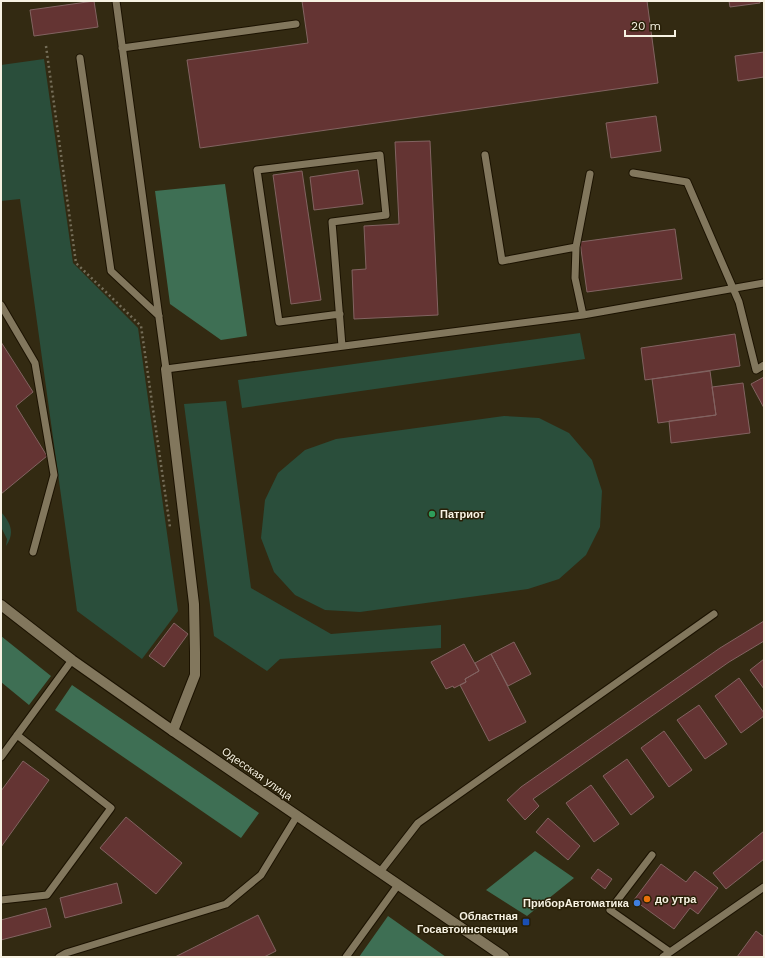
<svg xmlns="http://www.w3.org/2000/svg" width="765" height="958" font-family="'Work Sans',sans-serif">
<style>
.green{fill:#2a4e3b}
.forest{fill:#3e6f54}
.building{fill:#643433;stroke:#826361}
.lines{fill:none;stroke-linecap:round;stroke-linejoin:round}
.service-casing{stroke:#1b1200;stroke-width:9}
.minor-casing{stroke:#1b1200;stroke-width:12}
.tertiary-casing{stroke:#1b1200;stroke-width:12}
.path{stroke:#756e59;stroke-width:2.5;stroke-dasharray:2 3;stroke-linecap:butt}
.service{stroke:#82775d;stroke-width:7}
.minor{stroke:#82775d;stroke-width:10}
.tertiary{stroke:#82775d;stroke-width:10}
.leisure-dot{fill:#2e9e5b;stroke:#292008;stroke-width:1.5}
.food-dot{fill:#e8710a;stroke:#292008;stroke-width:1.5}
.shop-dot{fill:#3f7fe0;stroke:#292008;stroke-width:1.5}
.transit-dot{fill:#1a4fb4;stroke:#292008;stroke-width:1.5}
.labels{text-anchor:middle;dominant-baseline:central;stroke-width:3;stroke-linejoin:round;paint-order:stroke}
.poi-label{font-size:11px;font-weight:bold;fill:#f7f2e3;stroke:#292008;text-anchor:start}
.street-label{font-size:11px;fill:#f7f2e3;stroke:#292008}
</style>
<rect width="100%" height="100%" fill="#332a12"/>
<path class="green" d="M44 59 73 263 138 328 178 611 142 659 77 611 20 199 1 201V65Z
M580 333 585 359 242 408 238 380Z
M226 401 251 588 331 634 441 625V648L280 659 267 671 214 636 184 404Z
M504 416 539 418 569 433 592 460 602 491 600 527 586 555 559 579 528 589 360 612 325 610 295 595 274 572 261 538 265 500 278 473 305 450 336 439Z
M1 512C11 523 15 533 6 546L7 539 1 527Z"/>
<path class="forest" d="M225 184 247 336 221 340 170 304 155 191Z
M1 636 51 676 29 705 1 682Z
M72 685 259 813 241 838 55 710Z
M535 851 574 878 527 916 486 890Z
M388 916 446 957H359Z"/>
<path class="building" d="M94 1 98 27 34 36 30 10Z
M302 1H647L658 83 200 148 187 60 308 43Z
M729 1H760V3L730 7Z
M764 52V77L738 81 735 56Z
M656 116 661 151 611 158 606 123Z
M430 141 438 315 354 319 352 270 366 269 364 226 399 224 395 142Z
M358 170 363 204 314 210 310 177Z
M302 171 321 300 291 304 273 175Z
M675 229 682 279 587 292 580 242Z
M735 334 740 366 645 380 641 348Z
M1 342 33 392 16 406 47 456 1 494Z
M710 371 716 415 658 423 652 379Z
M764 377V408L751 384Z
M743 383 750 433 671 443 669 421 716 415 712 387Z
M764 621V641L729 662 533 799 539 806 525 820 507 800 521 787 720 648Z
M174 623 188 634 164 667 149 656Z
M514 642 531 674 508 686 491 654Z
M464 644 479 671 465 679 466 682 454 688 453 686 446 689 431 662Z
M491 654 526 722 489 741 460 685 466 682 465 679 479 671 475 663Z
M764 659V689L750 670Z
M739 678 764 713V716L741 733 715 696Z
M699 705 727 744 705 759 677 720Z
M664 731 692 770 669 787 641 748Z
M627 759 654 797 631 815 603 776Z
M23 761 49 780 1 847V791Z
M591 785 619 824 594 842 566 803Z
M126 817 182 863 156 894 100 848Z
M548 818 580 846 568 860 536 832Z
M764 831V859L726 889 713 873Z
M661 864 686 882 695 871 718 888 698 914 690 908 674 929 634 900Z
M598 869 612 879 605 889 591 878Z
M117 883 122 903 65 918 60 898Z
M46 908 51 927 1 940V920Z
M258 915 276 951 264 957H175Z
M756 931 764 937V957H737Z"/>
<g class="lines">
<defs>
<path id="service" d="M116 1 166 369 583 315 764 283
M122 48 296 24
M80 58 111 271 159 316
M485 155 502 261 576 247
M633 173 687 182 739 302 756 370 764 365
M1 305 35 363 54 475 33 552
M340 314 279 322 257 170 380 155 386 215 332 222 342 346
M583 315 575 278 576 247 590 174
M1 757 72 660
M652 855 610 910 670 952
M380 872 418 823 714 614
M1 900 47 895 111 808 17 735
M59 957 66 953 226 904 261 875 297 816
M346 957 398 885
M663 957 764 887"/>
<path id="minor" d="M166 369 194 604 195 652V675L173 731"/>
<path id="tertiary" d="M1 605 72 660 173 731 504 957"/>
</defs>
<use href="#service" class="service-casing"/>
<use href="#minor" class="minor-casing"/>
<use href="#tertiary" class="tertiary-casing"/>
<path class="path" d="M46 46 76 263 141 326 170 527"/>
<use href="#service" class="service"/>
<use href="#minor" class="minor"/>
<use href="#tertiary" class="tertiary"/>
</g>
<circle class="leisure-dot" cx="432" cy="514" r="4"/>
<circle class="food-dot" cx="647" cy="899" r="4"/>
<circle class="shop-dot" cx="637" cy="903" r="4"/>
<rect class="transit-dot" x="522" y="918" width="8" height="8" rx="2"/>
<g class="labels">
<g class="poi-label">
<text x="440" y="514">Патриот</text>
<text x="655" y="899">до утра</text>
<text x="629" y="903" text-anchor="end">ПриборАвтоматика</text>
<text x="518" y="916" text-anchor="end">Областная<tspan x="518" dy="13">Госавтоинспекция</tspan></text>
</g>
<g class="street-label">
<text transform="translate(257 774) rotate(35)">Одесская улица</text>
</g>
</g>
<rect width="765" height="958" fill="none" stroke="#f7f2e3" stroke-width="4"/>
<path d="M625 30v6h50v-6" fill="none" stroke="#f7f2e3" stroke-width="2"/>
<text x="631" y="30" font-size="12" fill="#f7f2e3" stroke="#292008" stroke-width="3" paint-order="stroke">20 m</text>
</svg>
